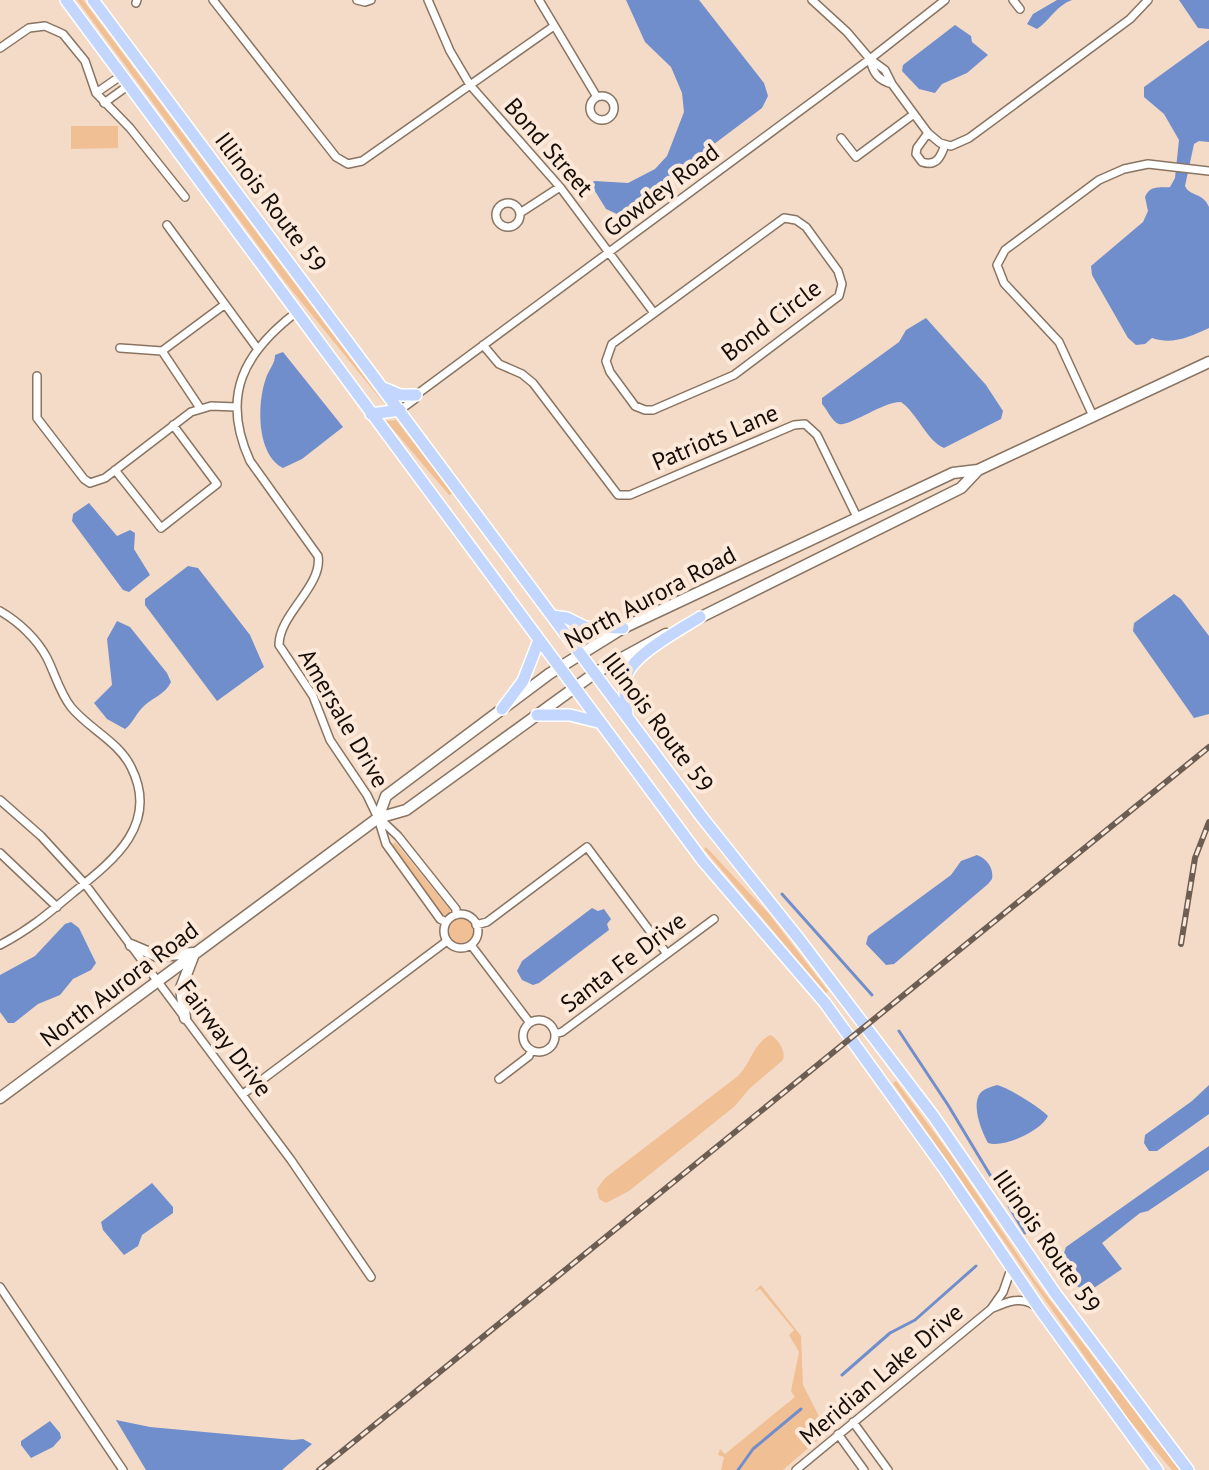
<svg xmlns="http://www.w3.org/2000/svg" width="1209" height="1470" font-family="'PT Sans',sans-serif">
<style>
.green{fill:#f1bf94}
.water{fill:#718ecc}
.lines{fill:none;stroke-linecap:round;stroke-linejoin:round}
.stream{stroke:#718ecc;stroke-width:3}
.street-casing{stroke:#897462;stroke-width:10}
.secondary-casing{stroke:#897462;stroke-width:13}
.primary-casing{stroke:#fff;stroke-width:14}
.street{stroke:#fff;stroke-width:7}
.secondary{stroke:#fff;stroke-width:10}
.primary{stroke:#c3d6fe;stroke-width:11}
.rail-casing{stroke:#6d5e53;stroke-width:6}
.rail{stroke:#fde9da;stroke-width:3;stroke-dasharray:9;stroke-linecap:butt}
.labels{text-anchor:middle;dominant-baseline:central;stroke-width:8;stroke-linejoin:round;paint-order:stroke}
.street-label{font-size:24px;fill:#150d07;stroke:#fde9da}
</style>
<rect width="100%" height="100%" fill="#f3dbc8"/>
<path class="green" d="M77 0H83L386 406 286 283Z
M71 126H118V148L71 149Z
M396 420 452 493V494L449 495 386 421Z
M395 842 451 911 443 918 392 845Z
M706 847 769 914 828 991 826 993 704 849Z
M448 930a13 13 0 1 1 26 0a13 13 0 1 1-26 0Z
M770 1035C778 1038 786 1051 783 1060L749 1089 735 1106 629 1191 606 1203 599 1199 597 1189 605 1178 738 1076C751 1063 753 1044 770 1035Z
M896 1081 950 1154 1034 1279 1179 1470H1172L1130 1421 893 1083Z
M761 1285 801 1336 803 1385 823 1424 819 1425 817 1435 820 1438 783 1470H721L724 1457 718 1455 720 1449 725 1454 795 1397 791 1391 799 1352 789 1335 794 1330 760 1289 754 1292Z"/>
<path class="water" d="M626 0H699L764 83 768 96 762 108 625 211 617 214 606 209 590 183 595 181 628 183 655 169 667 156 684 112 682 93 671 67 645 42Z
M1057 0H1072C1057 5 1050 20 1037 29L1027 24 1033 14Z
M1179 0H1209V29L1198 28Z
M955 25 971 36 972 42 988 55 967 73 942 84 935 93 919 89 902 71 903 65Z
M1209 40V142L1199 141 1194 144 1185 186C1190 197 1203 192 1209 207V328C1189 337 1173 345 1152 338L1145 344 1136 345 1128 338 1092 275 1091 266 1143 222 1148 211 1145 197C1150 185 1159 188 1170 187L1175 178 1179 140 1164 114 1144 97V87Z
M926 318 986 385 1003 411 1001 419 944 448C926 440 918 414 901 402 884 401 849 427 839 424 832 422 827 409 822 404V398L899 342 906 330Z
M283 352 343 427 302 459 283 468C256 454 257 403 266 378 269 369 275 364 275 355Z
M89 503 117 536 130 530 135 533 134 549 150 575 129 592 123 590 72 521 73 514Z
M188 566 198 568 250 635 264 667 217 701 145 605V599Z
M1174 594 1181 599 1209 636V714L1194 718 1133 631 1134 623Z
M117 621 130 627 167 673 171 682C165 695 151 698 142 708 135 715 133 723 125 729L107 719 94 703 112 685 107 639Z
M977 855C987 859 994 868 992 879L988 884 894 964 886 965 866 944 868 936 951 875 961 861Z
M592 908 598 911 604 909 611 919 607 924 609 930 539 983 533 985 522 980 517 971 522 961Z
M71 922 79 928 96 963 91 970 73 979 60 995 38 1004 14 1023H8L0 1012V975L35 956 65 924Z
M997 1085C1007 1087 1040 1107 1048 1116 1041 1131 1004 1148 988 1143 982 1132 972 1108 979 1095 982 1089 991 1087 997 1085Z
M1209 1085V1114L1157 1151H1149L1144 1143 1145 1135 1192 1101Z
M1209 1146V1170L1148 1211 1140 1213 1102 1243 1122 1269 1091 1290 1078 1287 1075 1284V1276L1062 1259 1066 1247Z
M152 1183 173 1207V1213L142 1235 138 1246 124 1255 103 1230 101 1222Z
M116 1420 150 1427 293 1440 303 1439 312 1444 282 1470H146Z
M50 1421 60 1433 61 1438 53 1447 31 1458 21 1445V1441Z"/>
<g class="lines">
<path class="stream" d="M782 894 872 995
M899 1031 948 1105 1025 1233
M842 1375 890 1333 915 1320 976 1266
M738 1470 753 1449 801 1409"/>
<defs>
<path id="street" d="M213 0 336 157 348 164 362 161 554 26
M357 0 365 2 371 0
M428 0 450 51 470 85 560 187 654 313
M539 0 597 97
M812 0 847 32 870 59 885 70 892 84 928 133 940 143 951 146 969 138 1130 19 1148 0
M1013 0 1020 9
M136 3 137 0
M0 48 29 28 45 26 63 34 85 61 96 93 130 128 185 197
M870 59C873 73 878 80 892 84
M96 93 122 75
M590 108a12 12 0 1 1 24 0a12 12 0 1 1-24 0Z
M104 103 129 85
M928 133 917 148 916 154 922 162C937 167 941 156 945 145
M841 138 856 157 914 114
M496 215a12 12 0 1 1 24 0a12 12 0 1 1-24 0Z
M520 213 560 187
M784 218 796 220 806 227 838 271 842 284 839 296 734 375 653 410H645L635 406 610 372 606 361 612 344Z
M167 225 257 348
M298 311C244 352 220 395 250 461L318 556C323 586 279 614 279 645L313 696 330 740 367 795 378 818 386 844 440 919 446 922
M483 345 499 364 522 374 533 383 618 495H630L794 425 805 424 817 435 857 517
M120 348 162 351 200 408
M162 351 224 305
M37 376V418L84 479 90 483 105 478 191 412 211 406 236 407
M400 410 415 399 416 395 870 59 945 0
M1093 416 1059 342 1004 283 997 265 1005 250 1099 180 1124 169 1148 164 1209 171
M115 470 161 528 217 484 173 425
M0 611C19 622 37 639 47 658 55 674 60 693 71 707 89 729 118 741 131 767 160 824 114 860 74 892 49 913 29 930 0 945
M0 800 41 836 85 884 291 1160 371 1277
M379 818 398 836 456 909V915
M0 853 57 907
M444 931a17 17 0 1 1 34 0a17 17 0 1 1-34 0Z
M476 925 487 922 587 847 667 954
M471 945 530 1023
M523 1036a16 16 0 1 1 32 0a16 16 0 1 1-32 0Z
M555 1034 562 1032 714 919
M499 1079 529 1056 531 1050
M243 1094 447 941
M0 1287 123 1470
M993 1308C1007 1302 1020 1296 1034 1305
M853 1422 888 1470
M838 1434 864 1470
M796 1470 991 1309 1003 1292 1011 1269"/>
<path id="secondary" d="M695 620 961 488 978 470
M378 818 386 796 549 674 623 628 953 473 978 470 1209 362
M131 945 157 956 193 953
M185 1018 181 988 194 954
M0 1098 378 818 406 810 595 673 666 634"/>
<path id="primary" d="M66 0 703 861 825 1003 946 1171 1039 1308 1157 1470
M93 0 701 816 799 939 934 1117 1055 1293 1188 1470
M386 389 400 395H416
M371 414 400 410
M552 616 567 618 585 627 623 628
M502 709 523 681 539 640
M537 715H570L598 722
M627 715C626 703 623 688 626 677 633 654 680 630 700 617"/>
</defs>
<use href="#street" class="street-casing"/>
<use href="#secondary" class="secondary-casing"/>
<use href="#primary" class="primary-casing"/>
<use href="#street" class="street"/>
<use href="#secondary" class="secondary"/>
<use href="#primary" class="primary"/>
<defs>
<path id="rail" d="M1181 944 1195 858 1209 822
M319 1470 1209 747"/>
</defs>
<use href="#rail" class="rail-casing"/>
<use href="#rail" class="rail"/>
</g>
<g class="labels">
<g class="street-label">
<text transform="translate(549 147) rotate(49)">Bond Street</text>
<text transform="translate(661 190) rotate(-37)">Gowdey Road</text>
<text transform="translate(271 202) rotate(53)">Illinois Route 59</text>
<text transform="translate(771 320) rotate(-37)">Bond Circle</text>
<text transform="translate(715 437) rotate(-23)">Patriots Lane</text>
<text transform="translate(650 597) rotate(-28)">North Aurora Road</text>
<text transform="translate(344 718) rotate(60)">Amersale Drive</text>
<text transform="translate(658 722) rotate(53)">Illinois Route 59</text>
<text transform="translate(623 962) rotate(-37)">Santa Fe Drive</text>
<text transform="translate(119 984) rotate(-37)">North Aurora Road</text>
<text transform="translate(225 1038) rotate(53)">Fairway Drive</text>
<text transform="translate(1047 1241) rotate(55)">Illinois Route 59</text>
<text transform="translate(881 1374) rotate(-40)">Meridian Lake Drive</text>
</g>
</g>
</svg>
